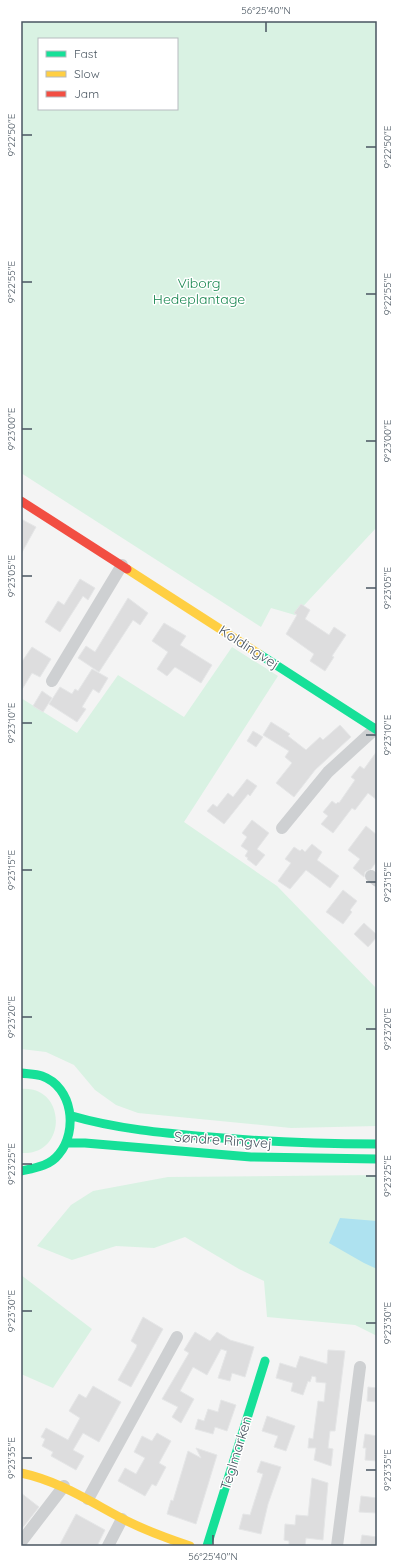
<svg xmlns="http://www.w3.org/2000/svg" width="398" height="1567" font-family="Quicksand,sans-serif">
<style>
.green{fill:#d9f2e3;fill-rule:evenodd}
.water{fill:#aee2f0}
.building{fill:#ddddde;stroke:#e5e6e7}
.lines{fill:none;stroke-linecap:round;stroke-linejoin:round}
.street{stroke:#ced0d2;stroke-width:12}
.fast{stroke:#16e098;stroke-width:9}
.slow{stroke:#ffcf43;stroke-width:9}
.jam{stroke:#f24e42;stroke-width:9}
.ticks{fill:none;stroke:#4a5661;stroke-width:1.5}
.labels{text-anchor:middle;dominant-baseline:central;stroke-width:3;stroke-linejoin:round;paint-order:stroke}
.park-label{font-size:14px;fill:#17864f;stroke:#fff}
.street-label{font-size:14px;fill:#4a5661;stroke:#fff}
.neatline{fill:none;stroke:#4a5661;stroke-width:1.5}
.ticks-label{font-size:10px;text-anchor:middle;fill:#4a5661}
</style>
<rect width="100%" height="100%" fill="#f4f4f4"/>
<path class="green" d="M21 21H377V527L295 615 271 608 261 627 21 473ZM39 39H177V109H39Z
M232 647 278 676 184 822 277 886 377 989V1126L291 1128 138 1113 116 1105 95 1090 74 1065 46 1052 21 1049V698L77 733 118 675 184 717Z
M21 1089C67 1085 68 1156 21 1153Z
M377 1175V1336L355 1325 267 1317 264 1281 239 1269 185 1237 154 1248 116 1246 72 1260 37 1246 71 1205 93 1191 168 1177Z
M21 1275 92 1329 53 1388 21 1374Z"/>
<path class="water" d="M340 1218 377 1221V1269L364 1263 329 1243Z"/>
<path class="building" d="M21 519 36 527 21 554Z
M80 579 95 588 88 600 83 596 60 632 45 622 58 601 64 605Z
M128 598 148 613 140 625 133 620 99 672 78 658 86 646 95 652Z
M301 604 310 610 305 619 329 635 334 627 346 635 332 656 334 657 325 671 310 661 314 654 286 634 297 615 294 613Z
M164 623 186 636 180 645 212 665 201 683 175 667 167 676 157 669 168 652 152 641Z
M32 647 51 659 40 677 32 673 21 691V663Z
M92 669 108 678 99 693 93 689 82 707 86 709 77 722 49 704 60 687 72 694 75 689 78 691Z
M42 691 52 698 43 712 33 706Z
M271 722 290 734 288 736 306 750 320 737 323 740 340 725 351 737 315 770 294 797 276 783 292 763 285 757 289 751 263 735Z
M253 731 263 737 256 747 247 741Z
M377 751V800L368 793 355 810 352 808 333 833 321 824 328 816 323 812 332 801 336 804 338 802 339 803 355 780 351 777 360 766 364 769Z
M247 779 257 786 250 796 248 794 224 824 207 811 213 804 217 807 228 793 233 797Z
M252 820 269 833 257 849 265 855 256 866 247 859 248 858 245 856 248 851 241 846 247 837 242 833Z
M366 826 377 835V861L371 869 365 872 364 877 353 868 360 859 348 850Z
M312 844 322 852 317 860 339 876 330 888 306 870 290 889 278 881 291 863 285 859 294 847 300 851 302 849 305 852Z
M343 890 357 901 350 910 352 912 343 924 326 912Z
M364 923 377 935V937L368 947 354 934Z
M143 1317 163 1329 131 1387 118 1380 136 1348 137 1345 131 1341Z
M195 1332 210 1341 217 1332 230 1340 254 1347 245 1377 232 1373 230 1381 218 1378 227 1351 221 1349 207 1375 193 1367 180 1391 194 1399 181 1423 172 1417 178 1407 162 1399 189 1353 184 1350Z
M328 1350 345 1351 335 1431H330L328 1448 333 1449 331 1466 314 1460 316 1448H308L309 1438 313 1439 318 1401 324 1402 326 1383 316 1382V1377L312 1376 310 1382 308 1381 303 1395 291 1391 293 1383 276 1378 280 1363 296 1368 300 1356 327 1364Z
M93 1386 121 1402 99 1442 83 1433 73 1450 84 1456 76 1470 51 1456 53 1452 42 1446 45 1439 41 1437 46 1428 68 1440 80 1418 69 1411 79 1394 86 1398Z
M368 1387 377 1388V1402L367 1401Z
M221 1400 236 1405 227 1431 215 1427 213 1434 195 1429 198 1419 204 1421 208 1409 218 1412Z
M267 1416 295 1426 286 1451 274 1447 278 1436 262 1431Z
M157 1433 171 1441 159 1463 166 1467 156 1486 152 1484 145 1496 118 1481 125 1468 136 1474 145 1458 134 1452 142 1436 152 1441Z
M365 1434 377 1436V1461L365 1460 366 1448H363Z
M196 1448 217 1455 196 1524 167 1514 171 1500 173 1501 188 1451 201 1458Z
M261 1461 281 1467 268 1504 261 1534 239 1529 243 1514 250 1515 263 1474 257 1472Z
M312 1478 328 1483 323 1540 306 1538 305 1546H289V1541L284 1540 285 1524 295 1525 296 1515 308 1516Z
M21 1493 39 1507 21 1530Z
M361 1496 377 1498V1513L359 1512Z
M76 1514 105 1530 97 1546H59Z
M362 1535 377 1537V1546H360Z"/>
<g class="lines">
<path class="street" d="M52 681 122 565
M282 828 328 772 375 729
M371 876 377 881
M88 1499 177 1337
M21 1542 64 1486
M108 1546 122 1519
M337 1546 360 1367"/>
<path class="fast" d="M259 654 377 730
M21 1073C28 1074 36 1074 42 1076 73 1087 78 1131 59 1154 50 1166 35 1168 21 1171
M72 1116C117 1129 163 1133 210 1137 266 1142 321 1144 377 1144
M67 1143H85L251 1157 377 1159
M207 1546 265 1361"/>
<path class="slow" d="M127 569 259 654
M21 1473C60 1481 92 1503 127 1521 147 1531 169 1539 190 1546"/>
<path class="jam" d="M21 501 127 569"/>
</g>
<path class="ticks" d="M266 32V22M22 135H32M366 147H376M22 282H32M366 294H376M22 429H32M366 441H376M22 576H32M366 588H376M22 723H32M366 735H376M22 870H32M366 882H376M22 1017H32M366 1029H376M22 1164H32M366 1176H376M22 1311H32M366 1323H376M22 1458H32M366 1470H376M213 1545V1535"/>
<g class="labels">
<g class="park-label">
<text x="199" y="283">Viborg<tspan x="199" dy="16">Hedeplantage</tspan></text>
</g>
<g class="street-label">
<text transform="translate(249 647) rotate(33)">Koldingvej</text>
<text transform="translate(223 1140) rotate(4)">Søndre Ringvej</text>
<text transform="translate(236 1453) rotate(-73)">Teglmarken</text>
</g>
</g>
<rect width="398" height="1567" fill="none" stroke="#ffffff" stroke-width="44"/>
<rect x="38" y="38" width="140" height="72" fill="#ffffff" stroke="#b7bbc0"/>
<rect x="46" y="51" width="20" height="6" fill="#16e098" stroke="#b7bbc0"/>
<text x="74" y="58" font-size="12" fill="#4a5661">Fast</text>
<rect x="46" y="71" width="20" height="6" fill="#ffcf43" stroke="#b7bbc0"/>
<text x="74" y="78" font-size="12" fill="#4a5661">Slow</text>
<rect x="46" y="91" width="20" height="6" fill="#f24e42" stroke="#b7bbc0"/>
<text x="74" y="98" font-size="12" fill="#4a5661">Jam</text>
<rect x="22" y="22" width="354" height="1523" class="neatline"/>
<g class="ticks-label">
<text x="266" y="14">56°25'40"N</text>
<text transform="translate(11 135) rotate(-90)" y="4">9°22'50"E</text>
<text transform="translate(387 147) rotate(-90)" y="4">9°22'50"E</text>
<text transform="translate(11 282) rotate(-90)" y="4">9°22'55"E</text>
<text transform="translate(387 294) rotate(-90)" y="4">9°22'55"E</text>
<text transform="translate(11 429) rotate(-90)" y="4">9°23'00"E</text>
<text transform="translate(387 441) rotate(-90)" y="4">9°23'00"E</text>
<text transform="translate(11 576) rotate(-90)" y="4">9°23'05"E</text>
<text transform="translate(387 588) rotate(-90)" y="4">9°23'05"E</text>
<text transform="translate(11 723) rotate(-90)" y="4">9°23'10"E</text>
<text transform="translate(387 735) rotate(-90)" y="4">9°23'10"E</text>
<text transform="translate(11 870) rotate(-90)" y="4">9°23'15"E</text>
<text transform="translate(387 882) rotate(-90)" y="4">9°23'15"E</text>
<text transform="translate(11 1017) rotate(-90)" y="4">9°23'20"E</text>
<text transform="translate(387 1029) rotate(-90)" y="4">9°23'20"E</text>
<text transform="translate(11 1164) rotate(-90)" y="4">9°23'25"E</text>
<text transform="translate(387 1176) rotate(-90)" y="4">9°23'25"E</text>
<text transform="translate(11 1311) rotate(-90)" y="4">9°23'30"E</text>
<text transform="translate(387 1323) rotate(-90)" y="4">9°23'30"E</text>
<text transform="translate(11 1458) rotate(-90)" y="4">9°23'35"E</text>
<text transform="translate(387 1470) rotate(-90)" y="4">9°23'35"E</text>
<text x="213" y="1560">56°25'40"N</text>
</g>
</svg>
